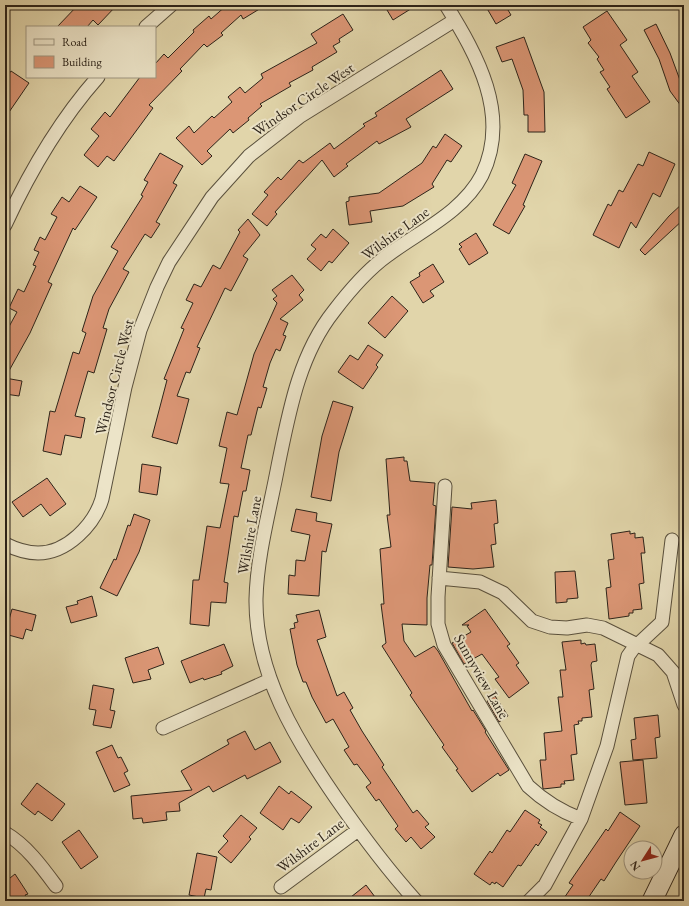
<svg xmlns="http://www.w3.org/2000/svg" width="689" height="906" font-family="'EB Garamond',serif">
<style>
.building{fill:#db9675;stroke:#2c2319}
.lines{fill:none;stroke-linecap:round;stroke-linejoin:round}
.street-casing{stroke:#59503d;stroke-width:15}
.secondary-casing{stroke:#2c2319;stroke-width:21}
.street{stroke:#ece4c8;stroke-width:13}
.secondary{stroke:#ece4c8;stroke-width:19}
.labels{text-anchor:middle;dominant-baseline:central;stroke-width:4;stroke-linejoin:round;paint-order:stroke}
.street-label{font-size:15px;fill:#2c2319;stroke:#ece4c8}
</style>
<rect width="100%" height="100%" fill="#e1d5aa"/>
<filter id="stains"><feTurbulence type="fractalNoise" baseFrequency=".005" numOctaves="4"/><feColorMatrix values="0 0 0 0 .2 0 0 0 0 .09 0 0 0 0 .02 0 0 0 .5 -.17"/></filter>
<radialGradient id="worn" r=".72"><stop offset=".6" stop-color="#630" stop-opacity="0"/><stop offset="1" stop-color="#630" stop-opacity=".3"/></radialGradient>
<path class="building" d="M78 5H117L98 25 93 20 87 27H57Z
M227 5H266L243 19 241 15 221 33 223 35 207 47 204 44 180 69 182 71 149 105 153 108 114 161 107 156 98 167 84 155 99 136 91 129 105 112 110 117 140 77H155V64L164 54 168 58 194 32 193 30 209 16 211 19Z
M384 5H417L393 20Z
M485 5H505L511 15 496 24Z
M607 11 627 40 620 45 638 72 632 76 650 102 626 118 607 89 610 87 600 72 604 70 597 59 599 57 588 43 591 40 583 27Z
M343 14 353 30 339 39 340 42 333 46 337 52 312 67 313 70 289 83 291 86 260 104 262 106 248 118 249 120 233 133 230 129 207 151 212 156 202 165 176 138 189 126 194 133 212 116 214 118 232 102 228 97 240 87 245 93 263 78 261 74 317 43 311 34Z
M656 24 670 53 684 91V110L670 91 659 59 644 30Z
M524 37 544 92 545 132H528V115H524L523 90 512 59 502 62 496 47Z
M441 70 453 89 406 119 411 127 379 144 377 141 346 164 348 166 334 177 322 160 275 212 277 214 267 226 252 214 268 195 264 192 278 177 281 180 299 160 303 163 330 143 334 149 365 126 363 124 377 116 375 113Z
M11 71 29 83 5 118V79Z
M445 134 462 146 451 162 447 160 432 184 434 187 403 206 370 211 372 222 349 225 346 202 349 201V197L379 193 422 163 433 146 436 148Z
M649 152 675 164 660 197 653 193 636 228 631 222 619 248 593 235 608 204 611 206 619 190 623 192 638 164 643 166Z
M160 153 183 166 173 183 177 185 156 222 160 224 151 238 145 234 123 269 129 272 109 309 103 328 107 329 94 373 88 371 75 416 85 418 81 438 65 435 61 455 43 451 50 411 55 412 73 352 79 354 86 333 82 331 93 296 118 251 111 247 143 196 141 195 148 182 144 180Z
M525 154 542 161 523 205 525 206 509 234 493 225 516 185 512 183Z
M80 186 97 197 75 230 73 228 48 282 52 284 30 333 5 378 22 381 19 396 5 394V334L17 312 9 308 18 289 24 292 36 266 33 265 39 252 34 250 40 237 45 240 57 217 51 214 62 197 69 202Z
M684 202V219L645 255 640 250 669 216Z
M248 219 260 235 243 256 248 259 231 291 225 288 197 347 200 348 190 373 186 372 177 396 189 399 177 444 152 437 167 380 164 379 184 329 181 328 193 303 186 300 194 284 201 287 213 265 220 269 240 232 238 230Z
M333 229 349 243 332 263 329 261 321 271 307 259 316 249 311 245 321 234 326 238Z
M476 233 488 253 469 265 459 249 462 247 459 244Z
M433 264 444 282 430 291 434 296 423 303 410 282 420 276 419 273Z
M292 275 304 290 299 295 303 300 280 319 288 323 283 335 286 336 280 351 276 349 270 363 263 387 267 388 261 408 258 407 251 435H248L241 468 250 470 246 491H243L238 517 234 516 224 582 228 583 226 603 211 602 209 626 190 624 193 580H199L207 526 220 528 229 484 220 483 227 448 219 446 227 412 237 415 254 354 277 303 273 299 277 296 272 290Z
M392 296 408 311 385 338 368 323Z
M368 345 383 355 376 365 378 367 363 389 338 372 350 355 358 360Z
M333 401 353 407 339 452 331 501 311 497 322 436Z
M404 457V461H407L410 481 435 483 433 505 436 506 432 565H430L427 598V625L402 624 404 641 415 657 434 646 438 651 472 711 473 710 486 731 485 732 509 770 500 776 498 773 472 792 456 770 458 769 442 747 444 745 410 695 412 693 382 646 386 643 381 604H384L380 549 391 547 387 515H390L386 459Z
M142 464 161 467 157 495 139 492Z
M47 478 66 504 50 516 41 504 23 517 12 502Z
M496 500 498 523 494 524 496 544 491 545 494 567 473 569 448 567 452 507 472 509 471 503Z
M296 509 317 513 316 521 332 524 326 552 322 551 319 596 288 594 289 575 295 576 296 560 305 561 310 535 291 531Z
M134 514 150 520 139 552 117 596 100 588 114 559 116 560 128 525 130 526Z
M630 531V534L635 533V538L643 537 645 553H641L644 583 639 584 642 609 633 610V613H629V616L609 619 606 588 611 587 608 560 614 559 611 534Z
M575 571 578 598 567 599V602L556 603 555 572Z
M92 596 97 616 71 623 66 607 78 604 77 601Z
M12 609 36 615 32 631 26 629 23 639 5 634Z
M485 609 510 644 507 646 519 663 516 665 529 683 509 698 495 679 499 677 482 654 464 664 452 643 471 632 467 626 469 625H462Z
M319 610 326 637 317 640 337 696 344 692 353 708 350 710 362 731 384 765 382 767 413 813 417 810 429 824 425 827 435 837 421 849 411 837 406 842 395 829 398 826 379 799 376 801 366 787 371 783 357 764 354 765 344 750 349 747 333 719 326 723 312 697 306 682H303L297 665 290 629 295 628 294 623 298 622 296 615Z
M581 640V644L585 643 586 645 595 644 597 661 592 662 591 665 594 689 589 690 592 717 582 718V721H578L579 724 574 725 577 754 571 755 574 780 564 781 565 784H561V787L543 789 540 760H546L544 733 562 731 558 697H563L560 670H566L562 642Z
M224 644 233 666 221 672 222 674 204 680 203 678 190 683 181 661Z
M158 647 164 664 148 670 151 679 133 683 125 658Z
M93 685 114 689 110 710 115 711 111 728 93 725 96 710 89 709Z
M495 696 508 716 499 722 487 701Z
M658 715 660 737 655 738 657 758 633 760 631 740 636 739 634 718Z
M245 731 255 750 270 742 281 762 247 779 245 775 213 792 209 786 179 803 180 811 166 812 167 820 143 823 142 818 133 819 131 796 192 790 181 771 229 744 227 740Z
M112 745 118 758 121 757 128 771 124 773 130 785 114 792 96 752Z
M643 760 647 803 625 805 620 762Z
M37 783 65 804 52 821 38 811 35 815 21 804Z
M279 786 289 794 291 791 312 807 299 823 291 818 283 830 260 813Z
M525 810 540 820 538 823 542 825 540 827 547 832 538 846 536 844 521 866 518 865 503 887 496 882 495 884 492 882 490 885 474 874 490 851 492 853 507 830 510 832Z
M620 812 640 826 616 862 604 881 601 879 586 901H562L573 885 569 883 606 829 608 831Z
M241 815 257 828 249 837 251 839 231 863 218 852 228 841 223 836Z
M79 830 98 857 81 869 62 842Z
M197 853 217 857 211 890 206 889 204 898 189 895Z
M15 874 28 894 25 895 29 901H8L5 897V882Z
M366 885 378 901H346Z"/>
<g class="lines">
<defs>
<path id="street" d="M146 27 171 5
M5 225C30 171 59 121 98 77
M445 486 438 597V624L444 645 528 786C544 801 560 811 581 819
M5 544C15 549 26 553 38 553 67 553 94 525 102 499L125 387 140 330 157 287 169 262 212 197 249 156 299 117 455 20
M439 578 480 582 503 593 532 621 550 627 567 628 587 625 603 628 658 655 673 672 684 705
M163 728 270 680
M5 833C26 845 42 867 56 886
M281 887 358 830
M416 901C387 869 361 834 336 798 296 740 255 673 256 599 257 555 270 509 278 466 289 412 299 355 334 311 350 290 367 270 388 255 420 231 463 212 482 175 511 115 477 55 446 5
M529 901 545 885 581 819 607 746 628 656 633 649 662 622 672 540"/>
<path id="secondary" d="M652 901 684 835"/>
</defs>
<use href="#street" class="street-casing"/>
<use href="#secondary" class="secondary-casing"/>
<use href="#street" class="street"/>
<use href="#secondary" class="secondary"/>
</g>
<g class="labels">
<g class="street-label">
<text transform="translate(303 99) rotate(-34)">Windsor Circle West</text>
<text transform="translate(395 233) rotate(-36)">Wilshire Lane</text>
<text transform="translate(114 377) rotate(-76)">Windsor Circle West</text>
<text transform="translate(249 535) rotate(-80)">Wilshire Lane</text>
<text transform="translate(482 676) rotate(60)">Sunnyview Lane</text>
<text transform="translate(310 845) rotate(-37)">Wilshire Lane</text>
</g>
</g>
<rect width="689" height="906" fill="none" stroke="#e1d5aa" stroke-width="20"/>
<rect x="6" y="6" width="677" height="894" fill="none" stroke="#2c2319" stroke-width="2"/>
<rect x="10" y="10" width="669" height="886" fill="none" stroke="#2c2319"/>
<rect x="26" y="26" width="130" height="52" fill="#ece4c8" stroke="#9f9782"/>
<rect x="34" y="39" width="20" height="6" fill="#ece4c8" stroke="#9f9782"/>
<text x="62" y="46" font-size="12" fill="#2c2319">Road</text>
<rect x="34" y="56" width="20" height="12" fill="#db9675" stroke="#9f9782"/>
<text x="62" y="66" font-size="12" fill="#2c2319">Building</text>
<g transform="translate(643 860) rotate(234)"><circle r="19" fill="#ece4c8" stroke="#9f9782"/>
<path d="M0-3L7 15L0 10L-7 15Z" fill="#8f2418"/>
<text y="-6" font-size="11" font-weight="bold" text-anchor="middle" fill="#2c2319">N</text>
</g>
<rect width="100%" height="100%" filter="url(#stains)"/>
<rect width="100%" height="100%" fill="url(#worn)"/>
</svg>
